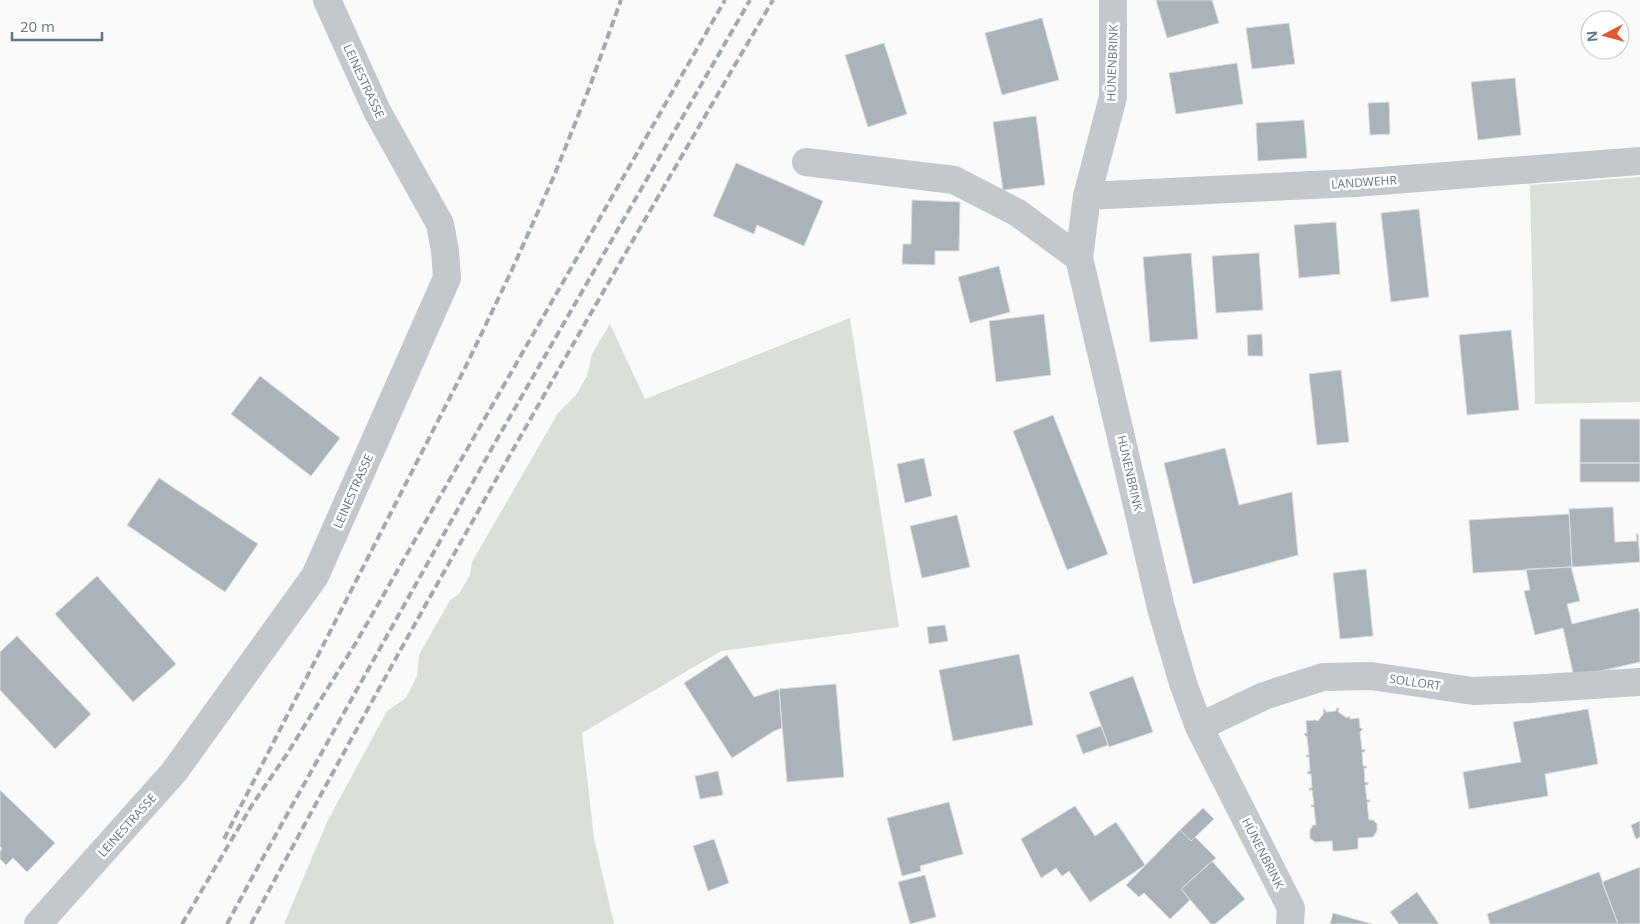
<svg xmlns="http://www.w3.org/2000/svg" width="1640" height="924" font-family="'Open Sans',sans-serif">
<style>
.green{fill:#dadfd7}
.building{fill:#aab3b9;stroke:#dcdcda}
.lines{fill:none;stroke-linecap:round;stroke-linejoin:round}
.minor{stroke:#c3c8cc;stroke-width:28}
.rail{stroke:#a2aab0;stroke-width:4;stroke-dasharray:8 4;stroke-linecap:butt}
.labels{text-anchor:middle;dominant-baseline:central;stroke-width:5;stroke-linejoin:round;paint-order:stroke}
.street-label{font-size:12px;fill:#657683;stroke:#fff}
</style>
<rect width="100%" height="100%" fill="#fafaf8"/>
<path class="green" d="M1640 177V402L1535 404 1530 185Z
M850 318 899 627 721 651 582 733 594 838 614 924H284L327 822 387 711 406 698 417 676 419 655 450 600 459 594 470 575 472 562 558 413 576 395 587 376 592 354 610 324 645 399Z"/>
<path class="building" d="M1156 0H1212L1219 23 1167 38Z
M1042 18 1059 80 1002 95 985 33Z
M1289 23 1295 64 1252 69 1246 28Z
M884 43 907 114 868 127 845 55Z
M1237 63 1243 104 1176 114 1169 73Z
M1515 78 1521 135 1478 140 1471 82Z
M1389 102 1390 134 1370 135 1368 103Z
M1036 116 1045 185 1003 190 993 122Z
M1304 120 1307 158 1258 161 1256 123Z
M736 163 823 201 804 246 757 225 754 234 713 216Z
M912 200 960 202 959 251H935V265L902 264 903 244H911Z
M1419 209 1429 297 1391 302 1381 213Z
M1336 222 1340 274 1299 278 1294 225Z
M1191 253 1198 339 1150 342 1143 257Z
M1259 253 1263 310 1216 313 1212 256Z
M999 266 1010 312 970 323 958 277Z
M1044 314 1051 375 996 382 989 321Z
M1511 330 1519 410 1467 415 1459 335Z
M1262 334 1263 356H1248L1247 335Z
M1341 370 1349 442 1317 445 1309 374Z
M260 376 340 438 311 476 231 414Z
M1053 415 1108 554 1067 570 1013 431Z
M1580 419H1640V463H1580Z
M1225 448 1239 505 1292 492 1298 555 1193 584 1164 463Z
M924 458 932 496 905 503 897 464Z
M1580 463H1640V482H1580Z
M159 478 258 544 225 592 127 525Z
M1613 507 1615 542 1637 541 1636 534H1638L1640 562 1572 567 1569 509Z
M1569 514 1572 567 1473 573 1469 520Z
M957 515 970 567 922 578 910 526Z
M1571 567 1580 601 1567 604 1572 624 1638 608 1640 615V662L1574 677 1563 628 1535 635 1524 591 1530 590 1526 569Z
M1366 569 1373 636 1340 639 1333 573Z
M97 576 176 664 133 702 55 614Z
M945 625 948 641 929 644 927 627Z
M17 636 91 714 55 749 0 690V652Z
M1019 654 1033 725 953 741 939 670Z
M727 655 754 697 779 689 782 728 774 731 732 758 684 683Z
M1133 676 1153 732 1109 747 1089 692Z
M836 684 844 777 787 782 779 689Z
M1337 708H1339L1338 712 1347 718 1349 716 1350 719 1359 718 1360 728 1363 729 1360 732 1362 750 1365 749V752H1362L1363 766H1366L1367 768H1364L1365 783 1368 782V785H1365L1367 800H1370V802H1367L1369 820H1373L1377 824V831L1373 837 1358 838V849L1338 851H1333L1332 841 1315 842 1310 838V830L1313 825H1316L1314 807H1311V805H1314L1312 790H1309V788H1312L1311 774H1308L1307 772 1310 771 1309 757H1306V755H1309L1307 737 1304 734 1306 733 1307 734 1306 721 1315 720 1318 721 1324 713 1323 710 1325 709 1326 712 1336 711Z
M1588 709 1598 764 1545 774 1548 796 1469 809 1463 772 1521 762 1513 722Z
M1101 726 1108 745 1083 754 1076 735Z
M718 771 723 795 700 799 695 776Z
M0 790 55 843 27 872 13 858 6 865 0 859V851L2 849 0 846Z
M949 802 963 854 920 866 921 871 902 876 887 818Z
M1075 806 1095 836 1116 822 1145 865 1090 902 1069 871 1062 876 1056 868 1041 878 1021 839Z
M1203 808 1214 819 1191 841 1180 830Z
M1640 821V837L1636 839 1631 825Z
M1180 830 1191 841 1195 837 1216 858 1181 889 1190 900 1170 919 1144 893 1139 897 1126 885Z
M714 839 729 883 708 891 693 846Z
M1212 861 1245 899 1215 924H1211L1181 889Z
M1640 867V924H1618L1602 882Z
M1599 872 1618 924H1490L1487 914Z
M925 875 936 917 910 924 898 882Z
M1417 892 1439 924H1399L1390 912Z
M1333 913 1372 924H1330Z"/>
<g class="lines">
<path class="minor" d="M1113 0V97L1087 196 1079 258 1161 608 1183 683 1199 727 1291 908 1290 924
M806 162 954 180 1018 213 1079 258
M1087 196 1354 183 1640 161
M1199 727 1264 696 1323 677 1371 676 1473 691 1528 689 1640 682
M38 924 174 772 315 576 447 278 445 251 440 224 377 111 327 0"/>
<path class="rail" d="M224 839 466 366 511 272 554 176 590 86 621 0
M182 924 252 805 287 754 357 641 725 0
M227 924 260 863 492 448 750 0
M251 924C418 612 594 305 773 0"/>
</g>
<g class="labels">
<g class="street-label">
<text transform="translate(1112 63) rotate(-88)">HÜNENBRINK</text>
<text transform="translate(364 81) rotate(65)">LEINESTRASSE</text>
<text transform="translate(1364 182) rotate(-4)">LANDWEHR</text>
<text transform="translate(1130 473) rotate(77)">HÜNENBRINK</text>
<text transform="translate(353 491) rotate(-66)">LEINESTRASSE</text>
<text transform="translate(1415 682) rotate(8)">SOLLORT</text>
<text transform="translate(127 825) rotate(-48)">LEINESTRASSE</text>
<text transform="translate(1263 853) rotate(63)">HÜNENBRINK</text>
</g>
</g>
<g transform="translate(1605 35) rotate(264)"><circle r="24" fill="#ffffff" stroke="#c1c8cd"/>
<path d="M0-4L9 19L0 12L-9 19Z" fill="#e4572e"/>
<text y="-8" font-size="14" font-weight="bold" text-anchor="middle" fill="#657683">N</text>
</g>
<path d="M12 32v8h90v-8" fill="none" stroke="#657683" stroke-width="2.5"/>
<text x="20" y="32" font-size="15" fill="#657683" stroke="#ffffff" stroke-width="4" paint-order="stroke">20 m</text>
</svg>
